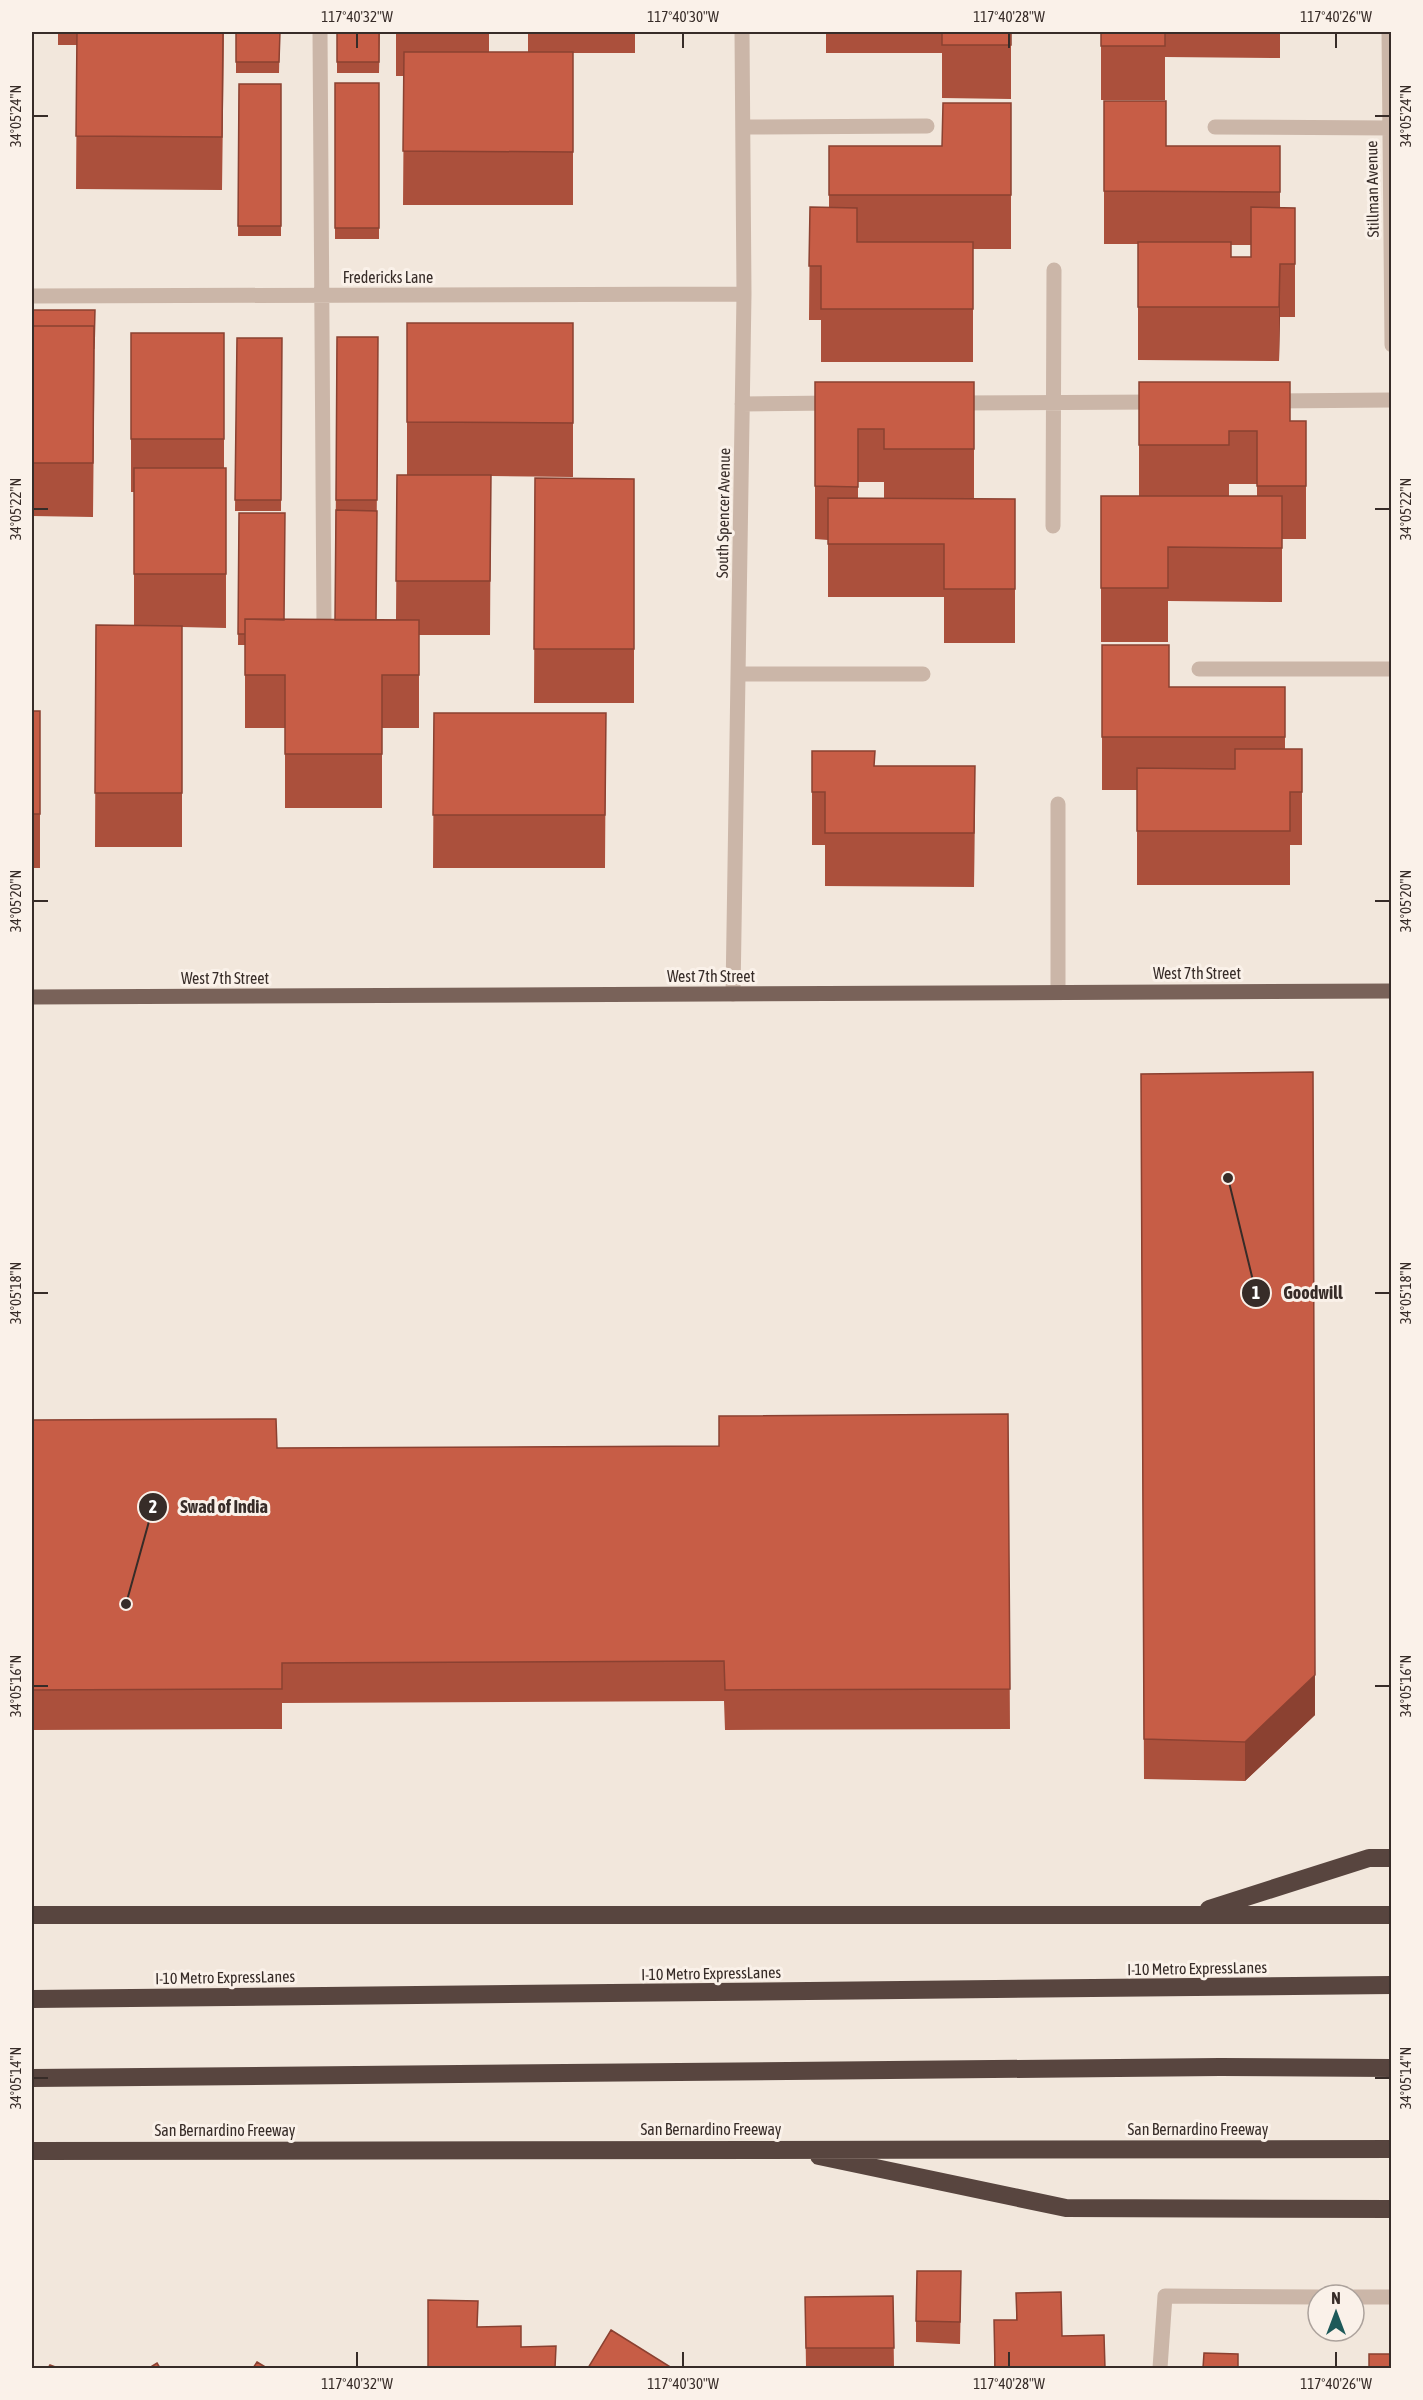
<svg xmlns="http://www.w3.org/2000/svg" width="1423" height="2400" font-family="'Asap Condensed',sans-serif">
<style>
.lines{fill:none;stroke-linecap:round;stroke-linejoin:round}
.minor{stroke:#cbb6a8;stroke-width:15}
.major{stroke:#796259;stroke-width:15}
.highway{stroke:#58453f;stroke-width:18}
.wall{fill:#ab503c;fill-rule:evenodd}
.shaded-wall{fill:#8b4131}
.building{fill:#c75d46;stroke:#8b4131;stroke-width:1.5}
.ticks{fill:none;stroke:#372c28;stroke-width:2}
.labels{text-anchor:middle;dominant-baseline:central;stroke-width:6;stroke-linejoin:round;paint-order:stroke}
.street-label{font-size:16px;fill:#372c28;stroke:#faf1e9}
.leader{fill:none;stroke:#372c28;stroke-width:2}
.callout-dot{fill:#372c28;stroke:#faf1e9;stroke-width:2}
.mark-label{font-size:18px;text-anchor:middle;font-weight:bold;fill:#fff}
.callout-label{font-size:18px;text-anchor:middle;font-weight:bold;fill:#372c28;stroke:#faf1e9;stroke-width:6;stroke-linejoin:round;paint-order:stroke}
.neatline{fill:none;stroke:#372c28;stroke-width:2}
.ticks-label{font-size:15px;text-anchor:middle;fill:#372c28}
</style>
<rect width="100%" height="100%" fill="#f2e7dc"/>
<g class="lines">
<path class="minor" d="M320 32 324 625
M1389 32 1392 345
M743 127 927 126
M1215 127 1392 128
M32 296 744 294
M1272 401 1392 400
M954 403 1158 402
M742 404 834 403
M1053 526 1054 270
M1199 669H1392
M738 674H923
M1058 992V804
M733 994 744 294 742 32
M1354 2297H1392
M1160 2368 1165 2296 1318 2297"/>
<path class="major" d="M32 997 1392 991"/>
<path class="highway" d="M1209 1909 1369 1858H1392
M32 1915H1392
M32 1999 1392 1985
M32 2078 1220 2067 1392 2068
M32 2151 1392 2149
M819 2156 1066 2208 1392 2209"/>
</g>
<path class="wall" d="M58 32H224L222 190 76 189 77 45H58Z
M236 32H280L279 73H236Z
M337 32H380L379 73H337Z
M396 32H489V52H528V32H635V53H573V205H403L404 76H396Z
M826 32H1011V99L942 98V53H826Z
M1101 32H1280V58L1165 57V100H1101Z
M335 83H379V239H335Z
M239 84H281V236H238Z
M1104 101 1166 146H1280V208H1295V317H1280L1279 361 1138 360V244H1104ZM1231 245H1251V257H1231Z
M1011 103V249H973V362H821V320H809L810 207H829V146H942Z
M32 310H95L93 517 32 516Z
M407 323H573V477L491 476 490 635H419V728H382V808H285V728H245V645H238L239 513 284 620H335L337 337H378L376 620H396L397 475H407Z
M224 333V468H226V628L182 627V847H95L96 625H134V492H131V439Z
M237 338H282L281 511H235Z
M815 382H974V499H1015V643H944V597H828V540L815 539ZM858 482H884V498H858Z
M1139 382 1290 421H1306V539H1282V602L1168 601V642H1101V496H1139ZM1229 484H1257V496H1229Z
M535 478 634 479V703H534Z
M1102 645 1169 687H1285V749H1302V845H1290V885H1137V790H1102Z
M32 711H40V868H32Z
M434 713H606L605 868H433Z
M812 751 875 766H975L974 887 825 886V845H812Z
M1141 1074 1315 1715 1245 1781 1144 1779Z
M1008 1414 1010 1729 725 1730 724 1701 282 1703V1729L32 1730V1420L277 1448 719 1446Z
M961 2293 960 2344 916 2342V2321Z
M1016 2293 1062 2336 1105 2368H994V2320H1016Z
M893 2296 894 2368H806L805 2297Z"/>
<path class="shaded-wall" d="M1280 264V317L1279 361V307Z
M975 766V820L974 887Z
M1315 1675V1715L1245 1781V1742Z"/>
<path class="building" d="M77 32H223L222 137 76 136Z
M236 32H280L279 62H236Z
M337 32H379V62H337Z
M942 32H1011V45H942Z
M1101 32H1165V46H1101Z
M404 52H573V152L403 151Z
M335 83H379V228H335Z
M239 84H281V226H238Z
M1104 101H1166V146H1280V192L1104 191Z
M943 103H1011V195H829V146H942Z
M810 207 857 208V242H973V309H821V266H809Z
M1251 207 1295 208V264H1280L1279 307H1138V242H1231V257H1251Z
M32 310H95L94 349V326H32Z
M407 323H573V423L407 422Z
M32 326H94L93 463H32Z
M131 333H224V439H131Z
M337 337H378L377 500H336Z
M237 338H282L281 500H235Z
M815 382H974V449H884V429H858V487L815 486Z
M1139 382H1290V421H1306V486H1257V431H1229V445H1139Z
M134 468H226V574H134Z
M397 475H491L490 581H396Z
M535 478 634 479V649H534Z
M1101 496H1282V548L1168 547V588H1101Z
M828 498 1015 499V589H944V544H828Z
M336 510 377 511 376 620H335Z
M239 513H285L284 620 245 619V634H238Z
M245 619 419 620V675H382V754H285V675H245Z
M96 625 182 626V793H95Z
M1102 645H1169V687H1285V737H1102Z
M32 711H40V814H32Z
M434 713H606L605 815H433Z
M1235 749H1302V792H1290V831H1137V768L1235 769Z
M812 751H875L874 766H975L974 833H825V792H812Z
M1313 1072 1315 1675 1245 1742 1144 1739 1141 1074Z
M1008 1414 1010 1689 725 1690 724 1661 282 1663V1689L32 1690V1420L276 1419 277 1448 719 1446V1416Z
M917 2271H961L960 2322 916 2321Z
M1061 2292 1062 2336 1104 2335 1105 2368H995L994 2320H1017L1016 2293Z
M893 2296 894 2348H806L805 2297Z
M428 2300 478 2301 477 2327 521 2326V2347L556 2346 555 2368H428Z
M611 2330 672 2368H588Z
M1204 2353 1238 2354V2368H1203Z
M1369 2354H1392V2368H1369Z
M257 2362 267 2368H253Z
M157 2363 160 2368H149Z
M50 2365 58 2368H48Z"/>
<path class="ticks" d="M357 33V48M683 33V48M1009 33V48M1336 33V48M33 116H48M1375 116H1390M33 509H48M1375 509H1390M33 901H48M1375 901H1390M33 1293H48M1375 1293H1390M33 1686H48M1375 1686H1390M33 2078H48M1375 2078H1390M357 2352V2367M683 2352V2367M1009 2352V2367M1336 2352V2367"/>
<g class="labels">
<g class="street-label">
<text transform="translate(1372 189) rotate(-91)">Stillman Avenue</text>
<text x="388" y="277">Fredericks Lane</text>
<text transform="translate(723 513) rotate(-89)">South Spencer Avenue</text>
<text x="1197" y="973">West 7th Street</text>
<text x="711" y="976">West 7th Street</text>
<text x="225" y="978">West 7th Street</text>
<text transform="translate(1197 1968) rotate(-1)">I-10 Metro ExpressLanes</text>
<text transform="translate(711 1973) rotate(-1)">I-10 Metro ExpressLanes</text>
<text transform="translate(225 1977) rotate(-1)">I-10 Metro ExpressLanes</text>
<text x="711" y="2129">San Bernardino Freeway</text>
<text x="1198" y="2129">San Bernardino Freeway</text>
<text x="225" y="2130">San Bernardino Freeway</text>
</g>
</g>
<path class="leader" d="M1228 1178L1256 1293M126 1604L153 1507"/>
<g class="callout-dot">
<circle cx="1228" cy="1178" r="6"/>
<circle cx="126" cy="1604" r="6"/>
<circle cx="1256" cy="1293" r="15"/>
<circle cx="153" cy="1507" r="15"/>
</g>
<g class="mark-label">
<text x="1256" y="1299">1</text>
<text x="153" y="1513">2</text>
</g>
<g class="callout-label">
<text x="1313" y="1299">Goodwill</text>
<text x="224" y="1513">Swad of India</text>
</g>
<rect width="1423" height="2400" fill="none" stroke="#faf1e9" stroke-width="66"/>
<g transform="translate(1336 2313)"><circle r="28" fill="#faf1e9" stroke="#aca29c" stroke-width="1.5"/>
<path d="M0-4.5L10 22L0 15L-10 22Z" fill="#1d5959"/>
<text y="-9" font-size="16" font-weight="bold" text-anchor="middle" fill="#372c28">N</text>
</g>
<rect x="33" y="33" width="1357" height="2334" class="neatline"/>
<g class="ticks-label">
<text x="357" y="22">117°40'32"W</text>
<text x="683" y="22">117°40'30"W</text>
<text x="1009" y="22">117°40'28"W</text>
<text x="1336" y="22">117°40'26"W</text>
<text transform="translate(16 116) rotate(-90)" y="5">34°05'24"N</text>
<text transform="translate(1406 116) rotate(-90)" y="5">34°05'24"N</text>
<text transform="translate(16 509) rotate(-90)" y="5">34°05'22"N</text>
<text transform="translate(1406 509) rotate(-90)" y="5">34°05'22"N</text>
<text transform="translate(16 901) rotate(-90)" y="5">34°05'20"N</text>
<text transform="translate(1406 901) rotate(-90)" y="5">34°05'20"N</text>
<text transform="translate(16 1293) rotate(-90)" y="5">34°05'18"N</text>
<text transform="translate(1406 1293) rotate(-90)" y="5">34°05'18"N</text>
<text transform="translate(16 1686) rotate(-90)" y="5">34°05'16"N</text>
<text transform="translate(1406 1686) rotate(-90)" y="5">34°05'16"N</text>
<text transform="translate(16 2078) rotate(-90)" y="5">34°05'14"N</text>
<text transform="translate(1406 2078) rotate(-90)" y="5">34°05'14"N</text>
<text x="357" y="2389">117°40'32"W</text>
<text x="683" y="2389">117°40'30"W</text>
<text x="1009" y="2389">117°40'28"W</text>
<text x="1336" y="2389">117°40'26"W</text>
</g>
</svg>
